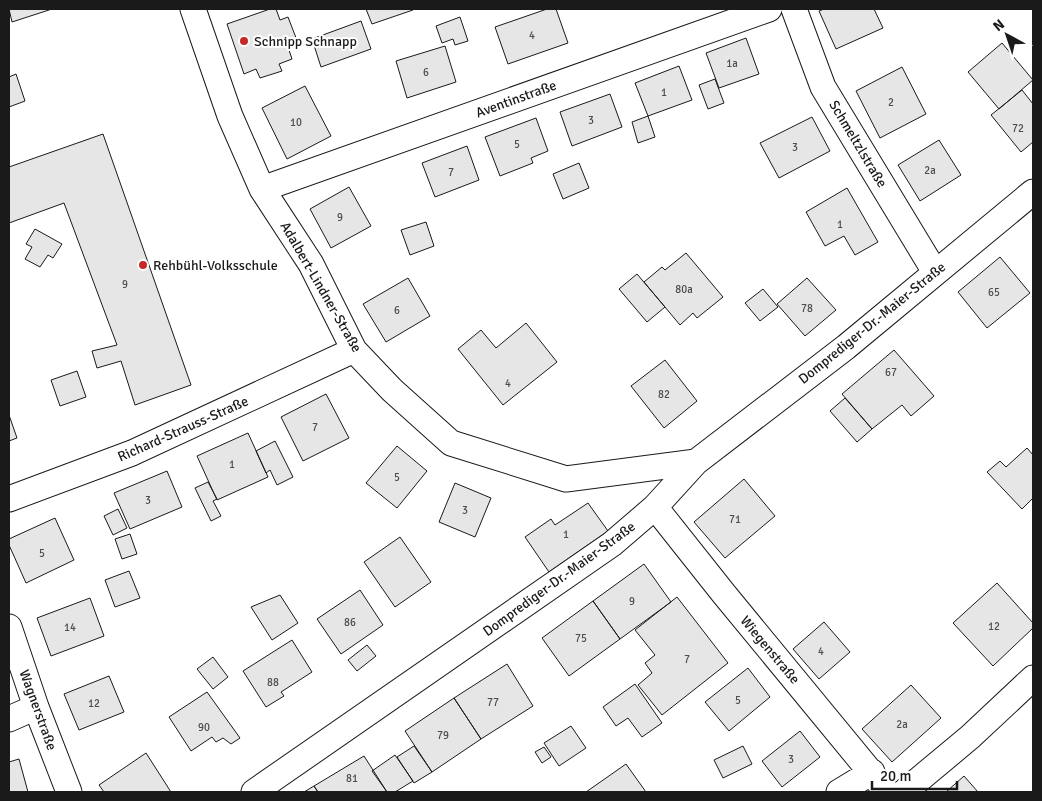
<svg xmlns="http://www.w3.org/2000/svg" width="1042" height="801" font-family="Signika,sans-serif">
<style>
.building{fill:#e6e6e6;stroke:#1a1a1a}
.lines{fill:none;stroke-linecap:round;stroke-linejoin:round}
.minor-casing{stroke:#1a1a1a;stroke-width:27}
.minor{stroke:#fff;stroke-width:25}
.poi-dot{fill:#c62828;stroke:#fff;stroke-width:2}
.labels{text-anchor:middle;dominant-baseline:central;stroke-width:4;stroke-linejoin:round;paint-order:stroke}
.number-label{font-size:11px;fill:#4d4d4d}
.poi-label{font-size:14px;fill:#1a1a1a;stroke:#fff;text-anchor:start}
.street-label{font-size:14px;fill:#1a1a1a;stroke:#fff}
</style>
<rect width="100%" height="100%" fill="#fff"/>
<path class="building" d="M9 9H52L12 22Z
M270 9H276L280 20 288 17 298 43 288 47 292 59 279 64 282 71 260 78 256 69 244 74 227 24Z
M366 9H413V10L372 24Z
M547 9H556L568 43 508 64 495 27Z
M824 9H874L883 28 836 49 819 11Z
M460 17 468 41 455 45 453 39 442 43 436 26Z
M361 21 371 49 321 67 312 39Z
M746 38 759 74 719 88 706 53Z
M1002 43 1033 80 999 109 968 72Z
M445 46 456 82 407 98 396 61Z
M679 66 692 100 648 116 635 83Z
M902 67 926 114 880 138 856 91Z
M16 74 25 101 9 107V77Z
M715 79 724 103 708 109 699 85Z
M305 86 331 136 287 159 262 108Z
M1022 90 1033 104V142L1021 152 991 115Z
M610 94 622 127 572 146 560 112Z
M648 116 655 137 638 143 632 122Z
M812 117 830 151 779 178 760 143Z
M536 118 548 151 531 158 533 163 500 176 485 137Z
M103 134 191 385 135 405 121 361 97 368 92 351 117 345 64 203 9 223V167Z
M939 140 961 175 920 201 898 165Z
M467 146 479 180 435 197 422 163Z
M579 163 589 188 563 199 553 174Z
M349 187 371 226 331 248 310 209Z
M847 188 878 242 855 255 844 236 825 246 806 212Z
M426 222 434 246 410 255 401 230Z
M35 229 62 244 53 258 48 255 40 267 25 259 32 247 26 244Z
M686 253 723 297 697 318 693 313 680 325 644 282 662 267 665 270Z
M1000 257 1030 293 987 328 958 292Z
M637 274 665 307 647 322 619 289Z
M408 278 430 316 386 342 363 304Z
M807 278 836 310 805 336 777 304Z
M763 289 778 307 760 321 745 303Z
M526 323 557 362 503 405 458 349 481 330 496 348Z
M894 350 934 396 911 416 902 405 872 429 842 394Z
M665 360 697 401 664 428 631 386Z
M77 371 86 397 60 406 51 380Z
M326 394 349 438 303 461 281 417Z
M845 398 872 429 857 442 830 411Z
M9 415 17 438 9 441Z
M248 433 268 477 217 500 197 456Z
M275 441 293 477 277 485 270 470 266 473 256 451Z
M397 446 427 471 397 508 366 483Z
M1027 448 1033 455V498L1022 509 987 472 1000 461 1006 467Z
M167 471 182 507 130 529 114 493Z
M744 479 775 516 725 558 694 522Z
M208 482 217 499 213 501 221 516 211 521 195 488Z
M455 483 491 498 475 537 439 522Z
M588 503 608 531 549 572 525 537 551 519 555 525Z
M118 509 127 528 113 535 104 516Z
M55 518 74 560 26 583 9 545V539Z
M130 534 137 554 122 559 115 539Z
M400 537 431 582 395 607 364 562Z
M644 564 671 602 620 639 593 601Z
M129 571 140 598 115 607 105 580Z
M997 583 1033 623V628L993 666 953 623Z
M360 590 383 625 341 654 317 619Z
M280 595 298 623 272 640 251 607Z
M677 597 728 663 662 715 638 685 652 673 645 663 655 655 635 630Z
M90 598 104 636 51 656 37 618Z
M593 601 620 639 569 676 542 638Z
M824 622 850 652 819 679 793 649Z
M292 640 312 672 281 692 284 696 266 707 243 671Z
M367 645 376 656 357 671 348 660Z
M213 657 228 677 213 689 197 669Z
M507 664 533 706 481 739 454 698Z
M748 668 770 697 729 731 705 702Z
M109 676 124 712 79 730 64 694Z
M635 684 662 723 642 737 628 718 616 726 603 707Z
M911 685 941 718 892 762 862 729Z
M207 692 240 738 231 744 223 738 216 742 212 737 191 751 169 717Z
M454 698 481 739 432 772 405 731Z
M571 726 586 748 559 766 544 743Z
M800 731 820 757 782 787 762 761Z
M414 746 432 772 414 783 397 757Z
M743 746 752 764 723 778 714 760Z
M544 747 551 757 542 763 535 752Z
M146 753 171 792H104L99 785Z
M395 755 413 781 395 792H387L372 771Z
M364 756 387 792H318L314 786Z
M19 759 28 792H9V762Z
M626 764 646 792H586Z
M964 776 978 792H946Z
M314 786 318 792H304Z"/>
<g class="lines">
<defs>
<path id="minor" d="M193 9 230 116 262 189 311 264 354 350 392 390 451 443 566 479 696 462
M794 9 823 87 935 272
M262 189 769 9
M9 499 132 453 354 350
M655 507 724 594 887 792
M9 627 36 707 69 792
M9 719 36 707
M254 792 612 544 655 507 696 462 846 347 1033 192
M839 792 872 772
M904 792 970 737 1033 678"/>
</defs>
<use href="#minor" class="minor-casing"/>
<use href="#minor" class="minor"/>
</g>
<g class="poi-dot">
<circle cx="244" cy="41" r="5"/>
<circle cx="143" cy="265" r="5"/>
</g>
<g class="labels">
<g class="number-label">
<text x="532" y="35">4</text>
<text x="732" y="63">1a</text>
<text x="426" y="72">6</text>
<text x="664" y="92">1</text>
<text x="891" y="102">2</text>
<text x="591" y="120">3</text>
<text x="296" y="122">10</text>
<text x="1018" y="128">72</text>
<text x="517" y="144">5</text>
<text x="795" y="147">3</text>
<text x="930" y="170">2a</text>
<text x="451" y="172">7</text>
<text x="340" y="217">9</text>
<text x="840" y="224">1</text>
<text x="125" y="284">9</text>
<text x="684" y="289">80a</text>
<text x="994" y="292">65</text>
<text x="807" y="308">78</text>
<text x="397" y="310">6</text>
<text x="891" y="372">67</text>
<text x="508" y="383">4</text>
<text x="664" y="394">82</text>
<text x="315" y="427">7</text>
<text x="232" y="464">1</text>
<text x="397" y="477">5</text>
<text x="148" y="500">3</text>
<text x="465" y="510">3</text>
<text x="735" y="519">71</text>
<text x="566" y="534">1</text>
<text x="42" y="553">5</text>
<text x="632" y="601">9</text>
<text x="350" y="622">86</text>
<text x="994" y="626">12</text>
<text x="70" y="627">14</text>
<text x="581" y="638">75</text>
<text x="821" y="651">4</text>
<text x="687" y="659">7</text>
<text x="273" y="682">88</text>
<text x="738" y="700">5</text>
<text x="493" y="702">77</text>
<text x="94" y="703">12</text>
<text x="902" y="724">2a</text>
<text x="204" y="727">90</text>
<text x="443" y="735">79</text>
<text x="791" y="759">3</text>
<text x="352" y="778">81</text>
</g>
<g class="poi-label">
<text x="254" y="41">Schnipp Schnapp</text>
<text x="153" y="265">Rehbühl-Volksschule</text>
</g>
<g class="street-label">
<text transform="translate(516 99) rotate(-20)">Aventinstraße</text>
<text transform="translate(858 144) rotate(59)">Schmeltzlstraße</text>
<text transform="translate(321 287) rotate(60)">Adalbert-Lindner-Straße</text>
<text transform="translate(872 323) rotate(-39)">Domprediger-Dr.-Maier-Straße</text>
<text transform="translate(183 429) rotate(-24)">Richard-Strauss-Straße</text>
<text transform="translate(559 579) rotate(-36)">Domprediger-Dr.-Maier-Straße</text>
<text transform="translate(770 650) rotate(50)">Wiegenstraße</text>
<text transform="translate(38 710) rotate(70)">Wagnerstraße</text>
</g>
</g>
<rect width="1042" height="801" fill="none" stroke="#1a1a1a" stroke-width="20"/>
<g transform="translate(1007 35) rotate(320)" stroke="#ffffff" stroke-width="4" paint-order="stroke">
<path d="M0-4L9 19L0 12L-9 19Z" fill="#1a1a1a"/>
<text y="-8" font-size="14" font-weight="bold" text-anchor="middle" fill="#1a1a1a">N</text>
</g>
<path d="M872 781v8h85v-8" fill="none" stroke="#1a1a1a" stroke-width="2.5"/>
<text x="880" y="781" font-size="15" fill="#1a1a1a" stroke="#ffffff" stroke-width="4" paint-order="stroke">20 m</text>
</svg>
